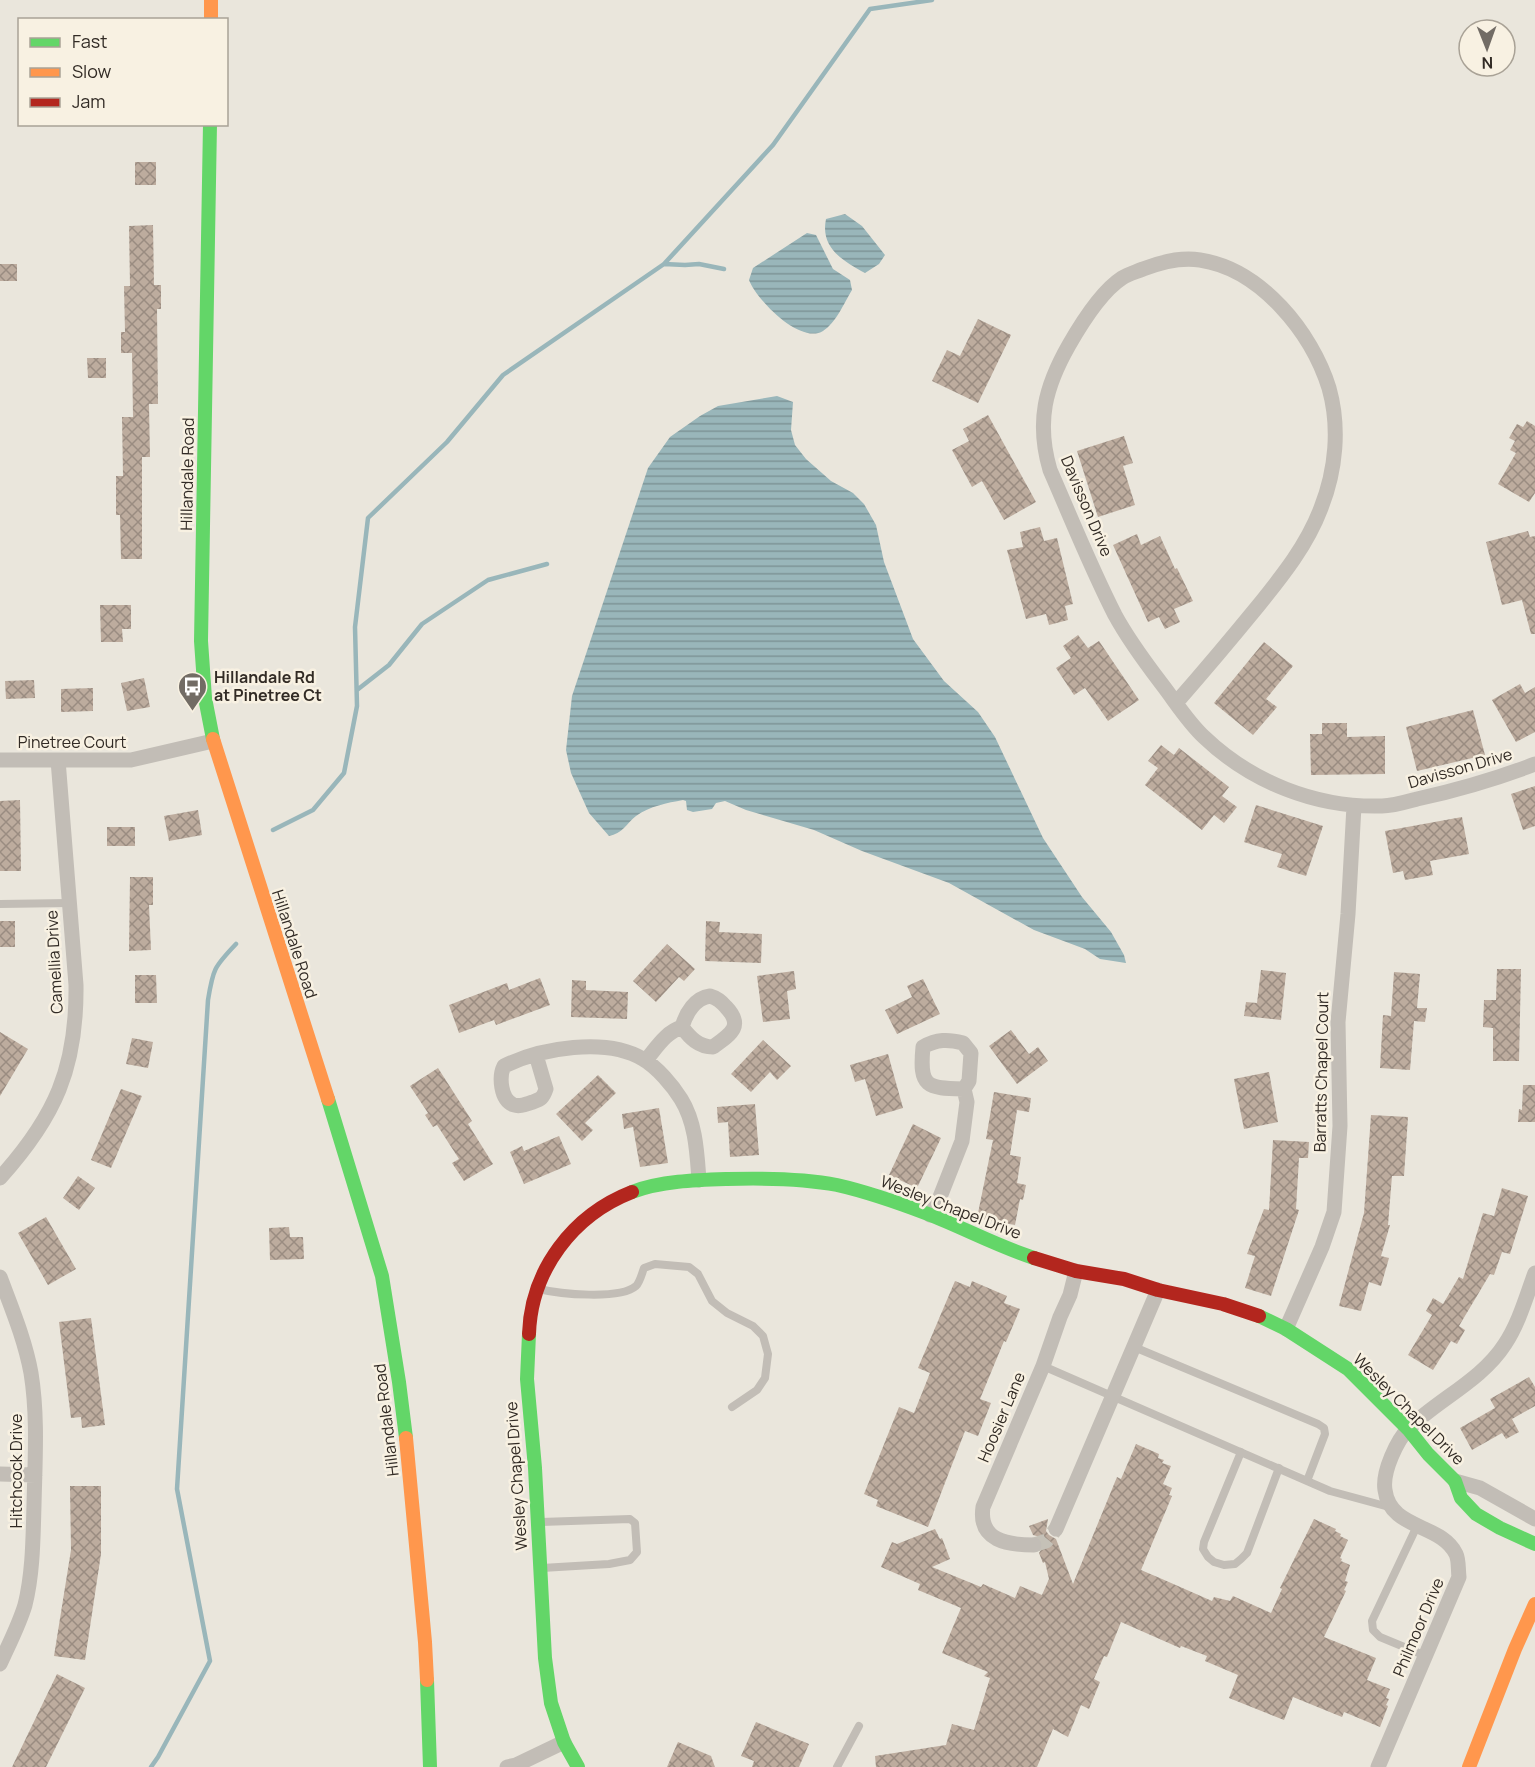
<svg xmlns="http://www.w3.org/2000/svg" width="1535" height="1767" font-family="Manrope,sans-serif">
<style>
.water{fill:url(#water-rules)}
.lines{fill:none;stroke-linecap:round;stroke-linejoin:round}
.stream{stroke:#99b6ba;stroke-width:4.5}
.building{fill:url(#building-cross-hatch)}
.street-tunnel{stroke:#c5c1b7;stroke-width:15;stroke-dasharray:15 8;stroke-linecap:butt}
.lane{stroke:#c2bdb6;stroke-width:8}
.street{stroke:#c2bdb6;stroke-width:15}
.fast{stroke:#63d668;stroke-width:14}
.slow{stroke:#ff974d;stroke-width:14}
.jam{stroke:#b3261e;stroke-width:14}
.labels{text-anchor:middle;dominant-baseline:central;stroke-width:5;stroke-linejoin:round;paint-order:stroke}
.street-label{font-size:16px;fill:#322b25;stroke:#f8f1e2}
.poi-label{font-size:16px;font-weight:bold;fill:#322b25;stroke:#f8f1e2;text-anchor:start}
</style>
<defs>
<pattern id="water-rules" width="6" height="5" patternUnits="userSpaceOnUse" patternTransform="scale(1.5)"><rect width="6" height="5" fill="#99b6ba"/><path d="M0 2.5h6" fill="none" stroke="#7d9497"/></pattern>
<pattern id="building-cross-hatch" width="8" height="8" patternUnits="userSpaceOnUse" patternTransform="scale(1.5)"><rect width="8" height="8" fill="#bdac9e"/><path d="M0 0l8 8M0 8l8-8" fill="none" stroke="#9a8c81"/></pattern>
</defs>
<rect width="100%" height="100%" fill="#eae6dc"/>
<path class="water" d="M845 214 862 226 885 255 879 264 865 273C843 261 820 248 826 219Z
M807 233 816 235 833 269 850 280 852 290C844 303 836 323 823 331 800 345 756 299 749 280L753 268Z
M777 396 793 402 791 430 795 445 806 459 831 481 853 493 864 504 876 525 884 562 913 639 944 681 978 712 995 737 1043 838 1082 897 1111 932 1124 955 1126 963 1100 959 1085 949 1034 930 949 883 862 851 814 830 746 810 725 801 716 803 712 809 693 812 687 810 686 801 683 800C667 803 650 806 636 816 627 823 622 834 609 836L589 813 571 773 566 750 572 696 648 468 670 437 700 416 718 406Z"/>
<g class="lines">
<path class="stream" d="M664 264 685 265 699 264 724 269
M357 690 389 665 422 624 488 580 547 564
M273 830 313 810 344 773 357 706 355 627 368 518 447 442 503 375 664 264 773 145 870 9 932 0
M151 1767 158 1757 210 1661 177 1489 208 1000C213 969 214 967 236 944"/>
</g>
<path class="building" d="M135 162H156V185H135Z
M153 225 154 285H161V309H157L158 404H149L150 457H142V559H121L120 515H116V476H123L122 417H133L132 353H121V332H125L124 286H130L129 226Z
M0 264H17V281H0Z
M978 319 1011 335 978 403 932 381 947 350 960 356Z
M87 358H106V378H88Z
M988 415 1036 502 1004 520 982 481 972 487 952 450 969 441 963 429Z
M1527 421 1535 426V493L1529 502 1498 484 1516 453 1510 450 1515 441 1509 438 1517 424 1523 427Z
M1124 436 1133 463 1123 466 1135 505 1098 517 1077 451Z
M1040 527 1044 541 1057 538 1073 604 1065 606 1068 620 1049 625 1046 614 1026 619 1007 550 1023 547 1020 532Z
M1528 531 1530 537 1535 536V634H1531L1522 600 1502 605 1486 542Z
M1137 534 1141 545 1160 536 1175 569 1177 568 1193 601 1174 609 1180 622 1165 629 1159 617 1148 622 1113 545Z
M100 605H131V629H122L123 642H101Z
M1078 635 1088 648 1099 641 1139 700 1108 721 1085 688 1074 695 1056 668 1071 658 1063 646Z
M1264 642 1293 666 1266 699 1277 707 1253 735 1214 703Z
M144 678 150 707 127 711 121 683Z
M34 680 35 698 6 699 5 681Z
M1520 684 1525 693 1535 687V732L1516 742 1492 700Z
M93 688V711L61 712V689Z
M1473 710 1485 755 1417 771 1406 727Z
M1322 723H1347V737L1385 736V774L1311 775 1310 734H1322Z
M1161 745 1174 755 1179 748 1229 787 1222 796 1237 807 1224 823 1214 815 1202 830 1145 785 1158 768 1148 761Z
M1535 786V826L1523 830 1511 794Z
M20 800 21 871H0V801Z
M1256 805 1323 826 1306 876 1277 867 1282 854 1244 842Z
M198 810 202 835 169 841 164 816Z
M1462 817 1469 854 1430 861 1433 875 1405 880 1403 871 1393 873 1385 831Z
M107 827H135V846H107Z
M130 877H153V905H149L151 950 129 951Z
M0 921H15V947H0Z
M706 921 720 922 719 932 762 934 761 963 705 961Z
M667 944 695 969 684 981 679 977 656 1002 633 981Z
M1497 969H1521L1519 1061H1493V1028L1483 1027 1484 1000H1496Z
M1261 970 1286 973 1281 1020 1244 1016 1246 1002 1257 1003Z
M794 971 796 989 787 991 790 1019 763 1022 757 976Z
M1394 972 1420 974 1417 1008H1427L1425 1022 1414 1021 1410 1070 1380 1068 1383 1015 1391 1016Z
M135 975H156L157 1003H135Z
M540 978 550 1005 496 1025 494 1020 459 1033 449 1005 507 983 509 990Z
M923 979 940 1014 897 1034 885 1010 912 997 907 986Z
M572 980 586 981V990L628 992 627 1019 571 1017Z
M1011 1030 1029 1054 1038 1047 1048 1061 1017 1084 989 1046Z
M0 1032 28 1049 0 1096Z
M132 1038 153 1042 148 1068 126 1064Z
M763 1040 791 1066 777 1080 770 1072 751 1092 731 1074Z
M888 1054 903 1108 876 1116 865 1079 855 1082 850 1065Z
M438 1068 472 1121 468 1124 493 1164 464 1181 452 1163 459 1159 437 1125 433 1127 425 1115 428 1113 410 1086Z
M1269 1072 1278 1122 1244 1129 1234 1079Z
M598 1075 616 1093 585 1123 593 1130 582 1141 556 1114Z
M1523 1085H1535V1122H1518L1519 1109 1522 1110Z
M121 1089 142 1096 111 1168 91 1160Z
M994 1092 1031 1098 1029 1112 1017 1110 1010 1155 1021 1157 1017 1183 1026 1185 1023 1200 1020 1199 1015 1225 977 1218 993 1140 986 1139Z
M755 1104 759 1155 730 1157 728 1122 718 1123 717 1107Z
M659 1108 668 1163 640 1167 633 1127 624 1129 622 1114Z
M1371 1115 1408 1117 1404 1176H1392L1388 1225H1390L1381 1256 1389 1258 1381 1286 1369 1282 1361 1311 1339 1306 1364 1213Z
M913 1124 941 1138 917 1188 889 1175Z
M559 1136 571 1164 524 1184 510 1152 522 1146 524 1151Z
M1273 1140 1309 1142 1308 1158H1299L1296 1209 1299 1210 1271 1296 1245 1288 1255 1256 1247 1254 1264 1209 1269 1210Z
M78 1176 95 1188 79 1210 63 1198Z
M1502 1188 1528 1196 1510 1254 1502 1252 1494 1275 1490 1274 1459 1326 1465 1330 1457 1344 1451 1341 1433 1370 1408 1355 1432 1315 1426 1311 1433 1298 1443 1304 1459 1277 1463 1279 1483 1213 1494 1216Z
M46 1217 76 1269 48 1285 18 1233Z
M289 1227 290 1237H303L304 1259 270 1260 269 1228Z
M955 1281 970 1287 972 1281 1007 1296 1004 1303 1020 1309 1006 1342 1004 1341 980 1399 991 1403 978 1436 965 1431 928 1527 876 1506 878 1500 864 1494 899 1407 914 1413 930 1373 918 1368Z
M91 1318 105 1425 82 1428 81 1417 71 1418 59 1322Z
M1529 1377 1535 1387V1406L1512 1419 1519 1432 1506 1439 1502 1433 1472 1450 1460 1428 1495 1408 1490 1399Z
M1136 1444 1159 1454 1158 1458 1164 1460 1162 1463 1171 1466 1163 1484 1172 1488 1169 1495 1172 1496 1141 1570 1162 1579 1212 1601 1214 1597 1230 1601 1233 1596 1271 1613 1282 1589 1280 1588 1314 1519 1336 1529 1335 1531 1341 1534 1340 1536 1348 1540 1340 1558 1342 1559 1341 1561 1350 1565 1345 1581 1348 1582 1344 1590 1346 1591 1324 1637 1376 1658 1367 1680 1390 1689 1386 1698 1389 1699 1386 1705 1388 1706 1380 1727 1344 1712 1342 1717 1293 1697 1284 1720 1229 1698 1238 1675 1205 1661 1207 1656 1181 1646 1180 1648 1121 1622 1107 1657 1104 1656 1094 1679 1100 1682 1089 1709 1081 1705 1068 1737 1053 1729 1037 1767H876L875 1756 946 1745 952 1724 974 1730 990 1678 984 1676 988 1672 942 1653 961 1608 918 1590 920 1584 881 1567 892 1542 897 1544 935 1529 940 1539 942 1538 950 1559 932 1567 981 1587 983 1584 1015 1598 1020 1586 1042 1595 1049 1579 1045 1562 1043 1563 1039 1553 1044 1545 1040 1537 1033 1535 1029 1526 1048 1519 1046 1531 1049 1535 1056 1539 1073 1584 1117 1477 1121 1479Z
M70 1486H101V1554L85 1660 54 1656 71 1550Z
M57 1674 85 1688 46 1767H12Z
M756 1722 809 1744 799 1767H752L754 1761 741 1756Z
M678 1742 711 1756 715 1767H667Z"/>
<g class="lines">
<path class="street-tunnel" d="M1034 1545 1046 1541 1056 1529"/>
<path class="lane" d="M0 904 69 903
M539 1289C559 1294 620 1300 636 1286 640 1282 642 1273 644 1268L655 1264 689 1267 698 1274 712 1301 727 1313 753 1326 763 1336 768 1354 765 1378 757 1390 732 1407
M1134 1347 1318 1424 1324 1428 1325 1434 1307 1481
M1043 1366 1330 1491 1389 1507
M1241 1452 1204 1542 1203 1549 1208 1557 1214 1562 1224 1565 1235 1564 1241 1559 1247 1553 1279 1468
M541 1522 630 1519 635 1523 637 1552 630 1560 609 1564 542 1568
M1417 1526 1372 1621 1373 1630 1380 1637 1426 1656
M837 1767 859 1726"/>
<path class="street" d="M1176 703C1204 671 1231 639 1258 606 1283 575 1307 545 1321 508 1336 470 1340 427 1329 388 1312 333 1261 269 1200 260 1181 257 1161 262 1143 269 1136 272 1128 274 1122 278 1102 291 1081 324 1069 345 1045 387 1036 422 1050 470 1071 518 1091 568 1115 615 1128 639 1145 662 1161 683 1175 701 1187 721 1204 737 1251 782 1316 808 1382 806 1393 806 1406 802 1417 799 1458 790 1496 779 1535 764
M0 760H131L213 741
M710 996C717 998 721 1001 726 1007 744 1026 731 1034 713 1047 699 1047 690 1038 682 1027 686 1013 695 998 710 996Z
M536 1055 546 1089C543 1098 541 1099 533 1102 526 1104 520 1107 514 1105 500 1100 499 1076 504 1066 541 1048 606 1037 643 1059 657 1067 673 1086 681 1099 696 1123 697 1154 699 1180
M646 1060C657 1047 666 1032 682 1027
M0 1178C55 1117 77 1068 76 985L58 760
M930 1215 940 1197 962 1141 967 1102 964 1089 969 1081 971 1053 963 1043C948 1039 937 1039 923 1047 919 1088 927 1088 964 1089
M0 1277C12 1309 25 1340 31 1373 38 1416 35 1461 34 1505 33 1538 33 1573 25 1605 19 1625 9 1644 0 1664
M1286 1329 1322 1247 1334 1212 1340 1126 1338 1022 1348 914 1354 806
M0 1474 35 1475
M1455 1481 1480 1488 1535 1519
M1056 1529 1158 1290
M1034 1545C1008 1545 978 1541 983 1507L1043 1366 1060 1317 1070 1295 1076 1271
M507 1767 516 1765 564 1742
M1378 1767 1459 1577C1458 1570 1459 1560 1456 1554 1441 1523 1390 1530 1385 1490 1382 1472 1397 1440 1409 1428 1439 1399 1482 1380 1505 1344 1519 1323 1526 1297 1535 1273"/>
<path class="fast" d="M210 124 201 641 205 698 213 739
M328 1099 382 1276 399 1382 406 1438
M632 1192C661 1181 696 1180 727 1179 763 1178 801 1178 837 1185 868 1192 899 1203 928 1214 964 1228 997 1246 1034 1258
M1259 1316 1286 1329 1348 1369 1408 1429 1428 1454 1455 1481 1461 1498 1476 1514 1500 1528 1535 1544
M529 1334 527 1379 535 1468 545 1658 551 1703 564 1742 578 1767
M427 1680 430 1767"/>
<path class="slow" d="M211 0V20
M213 739 328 1099
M406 1438 425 1642 427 1680
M1469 1767 1515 1649 1535 1604"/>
<path class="jam" d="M1034 1258 1076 1271 1124 1279 1158 1290 1223 1304 1259 1316
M529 1334C531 1270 573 1215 632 1192"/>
</g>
<defs>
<symbol id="bus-pin" viewBox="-11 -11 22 30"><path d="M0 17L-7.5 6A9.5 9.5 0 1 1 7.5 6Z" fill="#726c65" stroke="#f8f1e2"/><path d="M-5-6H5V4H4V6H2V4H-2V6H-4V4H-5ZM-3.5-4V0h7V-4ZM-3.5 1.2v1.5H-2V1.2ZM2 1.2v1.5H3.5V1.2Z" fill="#fff"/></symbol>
</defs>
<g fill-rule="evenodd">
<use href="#bus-pin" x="176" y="670" width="33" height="45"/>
</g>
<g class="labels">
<g class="street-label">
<text transform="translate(187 474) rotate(-89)">Hillandale Road</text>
<text transform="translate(1087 506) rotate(67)">Davisson Drive</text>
<text x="72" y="742">Pinetree Court</text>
<text transform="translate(1460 768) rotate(-16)">Davisson Drive</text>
<text transform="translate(295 944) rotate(72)">Hillandale Road</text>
<text transform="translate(54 962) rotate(-93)">Camellia Drive</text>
<text transform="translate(1321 1072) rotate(-89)">Barratts Chapel Court</text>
<text transform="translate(951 1207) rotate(21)">Wesley Chapel Drive</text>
<text transform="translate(1409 1409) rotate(45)">Wesley Chapel Drive</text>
<text transform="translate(1001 1417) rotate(-67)">Hoosier Lane</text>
<text transform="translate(386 1420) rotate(-97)">Hillandale Road</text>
<text transform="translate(16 1471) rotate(-90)">Hitchcock Drive</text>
<text transform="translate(516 1476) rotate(-94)">Wesley Chapel Drive</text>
<text transform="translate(1418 1627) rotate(-67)">Philmoor Drive</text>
</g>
<g class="poi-label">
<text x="214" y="677">Hillandale Rd<tspan x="214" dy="18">at Pinetree Ct</tspan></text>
</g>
</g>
<rect x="18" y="18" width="210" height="108" fill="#f8f1e2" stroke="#a9a296" stroke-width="1.5"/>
<rect x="30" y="38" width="30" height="9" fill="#63d668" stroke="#a9a296" stroke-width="1.5"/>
<text x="72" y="48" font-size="18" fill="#322b25">Fast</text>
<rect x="30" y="68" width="30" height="9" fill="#ff974d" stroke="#a9a296" stroke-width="1.5"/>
<text x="72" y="78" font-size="18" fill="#322b25">Slow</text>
<rect x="30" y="98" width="30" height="9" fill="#b3261e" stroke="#a9a296" stroke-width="1.5"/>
<text x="72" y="108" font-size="18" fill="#322b25">Jam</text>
<g transform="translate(1487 48) rotate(179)"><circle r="28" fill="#f8f1e2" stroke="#a9a296" stroke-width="1.5"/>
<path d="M0-4.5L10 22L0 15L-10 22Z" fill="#726c65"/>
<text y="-9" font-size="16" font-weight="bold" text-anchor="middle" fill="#322b25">N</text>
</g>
</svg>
